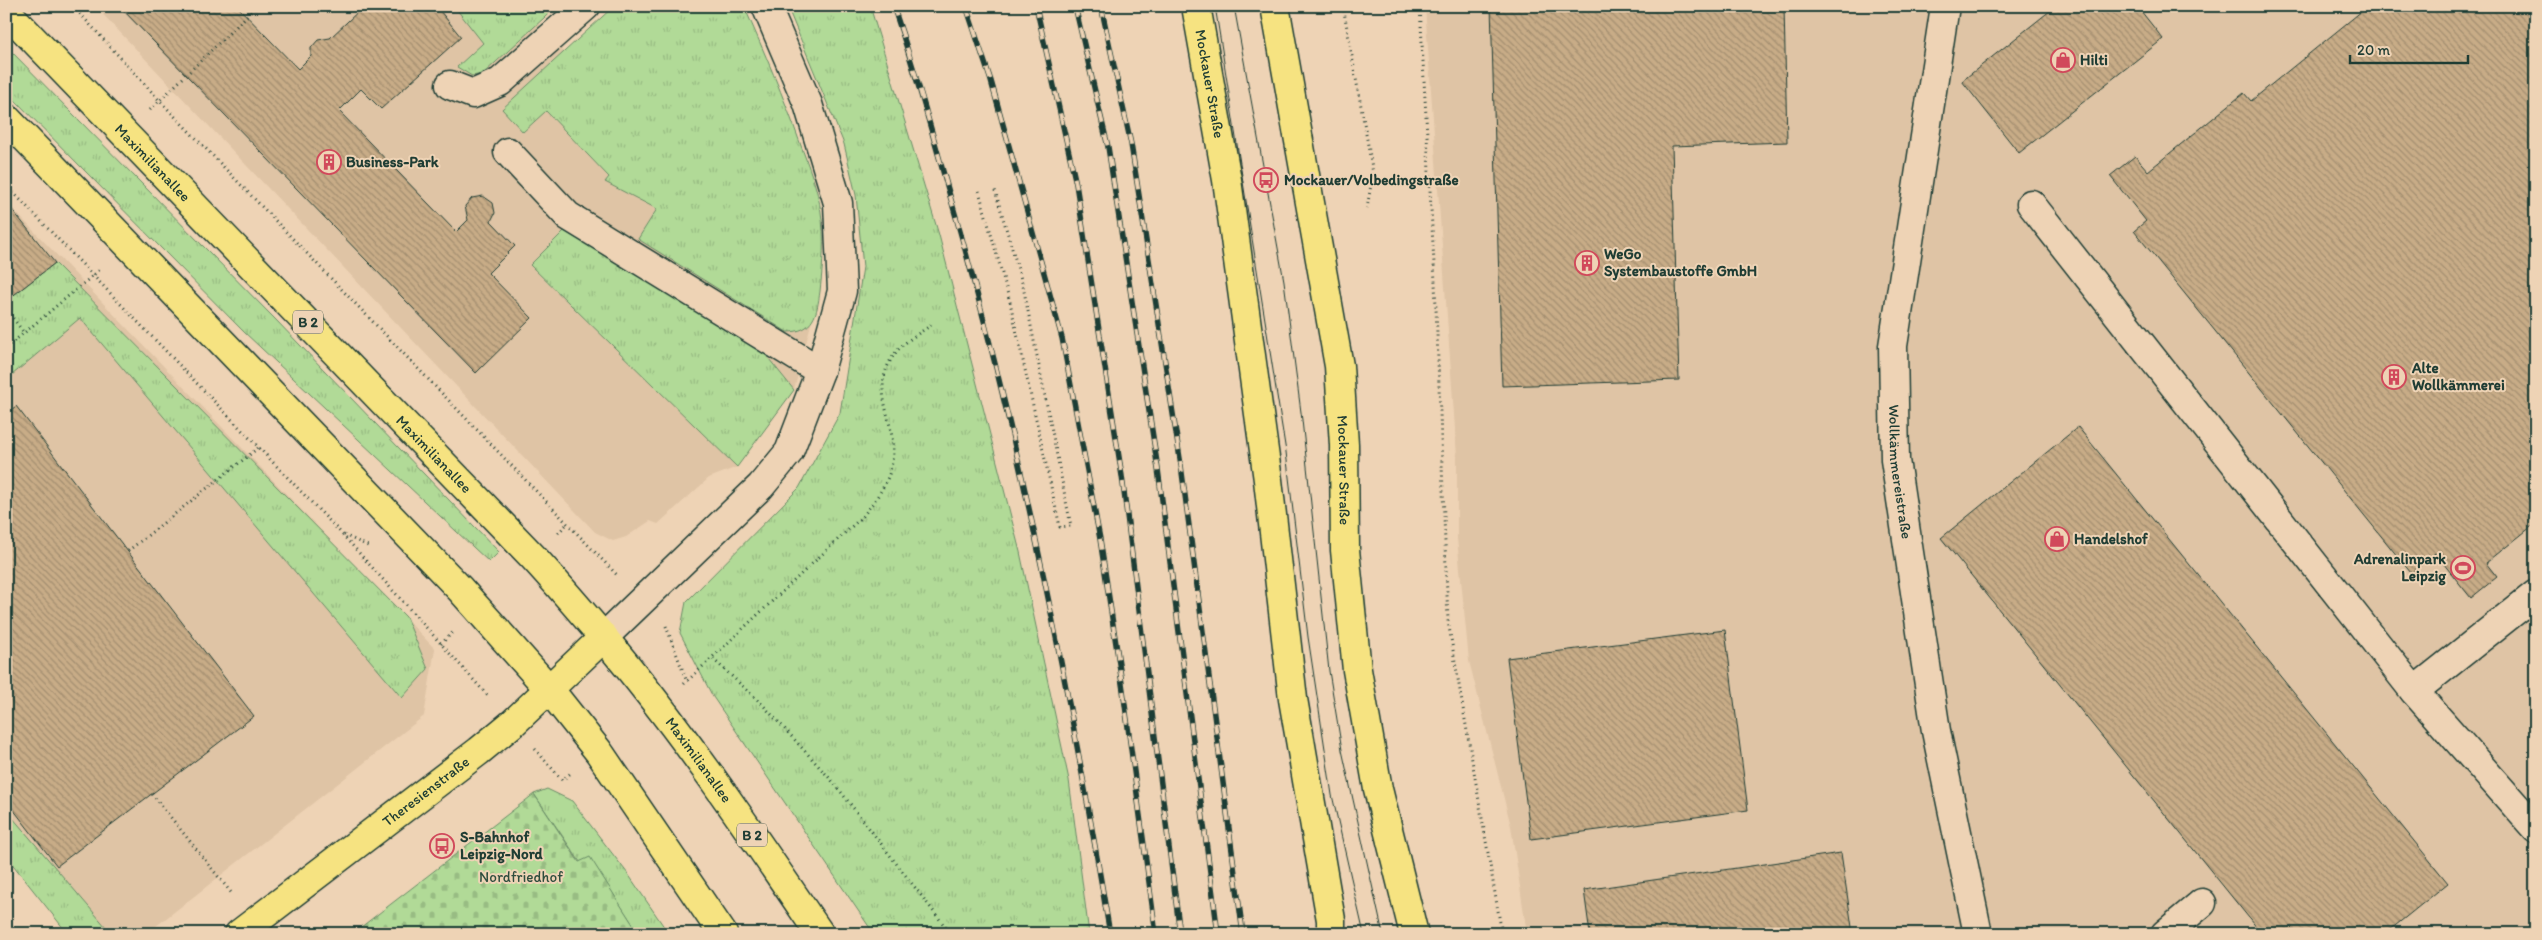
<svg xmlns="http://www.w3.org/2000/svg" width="2542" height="940" font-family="Itim,sans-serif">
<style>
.built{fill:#dfc4a5}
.grass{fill:url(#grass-tufts);stroke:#688c66}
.cemetery{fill:url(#cemetery-stones);stroke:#688c66}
.building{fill:url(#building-back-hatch);stroke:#1f3d34}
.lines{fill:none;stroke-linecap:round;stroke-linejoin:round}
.minor-casing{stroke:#1f3d34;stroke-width:31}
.major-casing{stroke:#1f3d34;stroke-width:31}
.path{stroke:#1f3d34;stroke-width:3;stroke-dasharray:1 4;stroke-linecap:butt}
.minor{stroke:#eed3b5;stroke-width:28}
.major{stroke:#f6e381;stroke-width:28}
.tram{stroke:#1f3d34;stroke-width:1}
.rail-casing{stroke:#1f3d34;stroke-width:5.5}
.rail{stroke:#eed3b5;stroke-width:4;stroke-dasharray:11;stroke-linecap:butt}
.labels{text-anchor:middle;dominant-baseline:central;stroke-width:4;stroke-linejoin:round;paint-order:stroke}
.shield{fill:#eed3b5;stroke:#5d6a5b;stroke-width:1}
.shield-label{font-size:14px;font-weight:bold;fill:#1f3d34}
.poi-label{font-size:15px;font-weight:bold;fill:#1f3d34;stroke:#eed3b5;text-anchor:start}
.street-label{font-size:15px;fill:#1f3d34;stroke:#eed3b5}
.park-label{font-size:15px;fill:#2e4d3e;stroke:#eed3b5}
</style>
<defs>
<pattern id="grass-tufts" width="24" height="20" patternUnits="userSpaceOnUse" patternTransform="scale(1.25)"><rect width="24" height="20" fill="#b1da97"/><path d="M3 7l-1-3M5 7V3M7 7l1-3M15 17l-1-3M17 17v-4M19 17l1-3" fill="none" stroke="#98bc83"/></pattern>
<pattern id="cemetery-stones" width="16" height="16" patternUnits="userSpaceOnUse" patternTransform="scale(1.25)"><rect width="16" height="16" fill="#b1da97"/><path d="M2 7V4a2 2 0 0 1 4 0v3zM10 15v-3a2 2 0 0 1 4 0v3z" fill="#98bc83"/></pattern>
<pattern id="building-back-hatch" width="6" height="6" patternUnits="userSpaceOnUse" patternTransform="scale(1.25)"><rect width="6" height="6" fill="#c8ac87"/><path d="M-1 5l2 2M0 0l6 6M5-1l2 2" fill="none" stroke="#a28d6f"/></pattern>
</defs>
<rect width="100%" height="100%" fill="#eed3b5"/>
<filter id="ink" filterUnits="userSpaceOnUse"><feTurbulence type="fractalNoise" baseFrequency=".02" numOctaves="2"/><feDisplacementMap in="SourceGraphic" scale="10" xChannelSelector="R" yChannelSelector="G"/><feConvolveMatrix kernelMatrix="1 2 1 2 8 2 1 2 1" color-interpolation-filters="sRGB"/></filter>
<g filter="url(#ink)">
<path class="built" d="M95 6H522L811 324 794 390 737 467 709 478 658 524 650 521 626 537 613 541 595 532Z
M1425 6H2536V934H1527L1511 826 1469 661 1457 538V457Z
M6 202 435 649 424 716 146 934H68L6 856Z"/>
<path class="grass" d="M454 6H557L483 74 472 76 457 67 483 43Z
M614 6H744C764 52 784 97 800 143 808 165 818 189 821 212 825 238 823 265 820 291 817 314 814 332 787 332L638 239 657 209 605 182 609 177 546 111 523 132 502 109Z
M787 6H870L939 235 1020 552 1069 780 1089 934H874L713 697 680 633 686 602 799 488 840 413 863 267 856 195 844 144Z
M6 46 275 319 499 552 489 562 244 332 6 91Z
M564 231 761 349 794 390 737 467 530 265Z
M55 263 406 617 428 669 402 698 80 318 6 380V301Z
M547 789 572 801 628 874 669 934H639L590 858 580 862 534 794Z
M6 810 112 934H68L6 856Z"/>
<path class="cemetery" d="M534 794 579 862 590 857 639 934H352Z"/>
<path class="building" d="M119 6H237L298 69 311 56V48L318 40 330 38 364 6H436L461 37 381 109 361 89 339 111 456 232 468 220 465 206 472 198 483 196 493 203 495 213 491 221 515 246 488 273 532 318 476 373Z
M1491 6H1784L1787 142 1672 146 1679 380 1502 386Z
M2056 6H2137L2163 39 2019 153 1962 81Z
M2368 6H2536V523L2486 563 2497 577 2471 598 2435 553 2411 573 2134 231 2146 221 2110 176 2135 156 2148 171 2244 93 2251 101Z
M6 202 55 263 6 301Z
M16 406 254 716 57 866 6 800V414Z
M2078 427 2448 883 2385 934H2262L1941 538Z
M1725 630 1748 810 1531 839 1507 658Z
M1841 853 1853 934H1590L1584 890Z"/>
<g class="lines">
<defs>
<g id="minor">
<path id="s1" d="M1945 6 1893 346 1895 460 1936 731 1978 934"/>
<path d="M450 85 473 94 500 82 586 6"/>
<path d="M508 152 568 216 820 371"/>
<path d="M2031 204 2414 691 2536 594"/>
<path d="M604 637 761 486 789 452 820 371 842 291 838 203 808 104 766 6"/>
<path d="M2414 691 2536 829"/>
<path d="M2165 934 2202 903"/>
</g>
<g id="major">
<path id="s2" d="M1196 6 1227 180 1268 480 1293 699 1331 920V934"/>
<path id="s3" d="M1275 6 1339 366 1344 445 1345 550 1357 670 1378 789 1414 934"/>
<path id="s4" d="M6 11 533 557C557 583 580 610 603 637 682 730 751 833 820 934"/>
<path d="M6 118 460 589 549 689 599 752 723 934"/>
<path id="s5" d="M239 934 479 751 513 723 604 637"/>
</g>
</defs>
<use href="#minor" class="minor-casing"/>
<use href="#major" class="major-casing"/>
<path class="path" d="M73 6 160 101 618 576
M1343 6 1373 173 1367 208
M1420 6 1435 282 1448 621 1502 934
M150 110 257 6
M6 185 341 533 489 697
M979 191 1010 302 1060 527 1071 526 1023 286 994 187
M6 317 10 314 24 333
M6 348 102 268
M558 533 568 523
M344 535 368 546
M128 551 258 448
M666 626 687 682
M441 644 453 632
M713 659 762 704 834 783 951 934
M684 684 863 516C876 499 889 483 892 462 899 419 865 391 897 351 905 341 920 333 931 325
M535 749 562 780 571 773
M152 794 233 895"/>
<use href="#minor" class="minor"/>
<use href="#major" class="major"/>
<path class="tram" d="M1215 6 1286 452 1308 637 1332 795 1364 934
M1234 6 1284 281 1302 420 1329 671 1342 750 1383 934"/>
<defs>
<path id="rail" d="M893 6C916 71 933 137 952 203 1021 443 1069 688 1110 934
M966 6 991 81 1062 338 1100 539 1123 690 1156 934
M1036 6 1076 184 1122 476 1180 934
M1075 6 1108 147 1158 469 1218 934
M1101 6 1131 144 1181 465 1243 934"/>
</defs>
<use href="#rail" class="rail-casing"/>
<use href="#rail" class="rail"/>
</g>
</g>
<defs>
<symbol id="shop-ring" viewBox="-11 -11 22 22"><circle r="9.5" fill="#eed3b5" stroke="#d1495b" stroke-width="1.5"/><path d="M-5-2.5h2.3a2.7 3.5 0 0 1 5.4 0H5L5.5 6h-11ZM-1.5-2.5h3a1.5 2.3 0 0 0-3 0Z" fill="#d1495b"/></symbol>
<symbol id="building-ring" viewBox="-11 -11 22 22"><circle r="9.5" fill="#eed3b5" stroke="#d1495b" stroke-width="1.5"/><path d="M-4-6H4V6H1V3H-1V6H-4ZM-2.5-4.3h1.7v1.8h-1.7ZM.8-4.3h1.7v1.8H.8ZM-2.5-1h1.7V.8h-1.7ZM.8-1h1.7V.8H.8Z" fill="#d1495b"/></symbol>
<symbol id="bus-ring" viewBox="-11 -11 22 22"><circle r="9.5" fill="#eed3b5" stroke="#d1495b" stroke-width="1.5"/><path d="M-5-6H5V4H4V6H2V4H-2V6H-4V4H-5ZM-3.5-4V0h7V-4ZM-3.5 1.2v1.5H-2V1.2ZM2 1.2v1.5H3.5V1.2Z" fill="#d1495b"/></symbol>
<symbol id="stadium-ring" viewBox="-11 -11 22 22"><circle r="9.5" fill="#eed3b5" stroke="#d1495b" stroke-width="1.5"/><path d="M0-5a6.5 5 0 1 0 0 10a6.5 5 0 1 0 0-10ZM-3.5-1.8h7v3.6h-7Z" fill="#d1495b"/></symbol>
</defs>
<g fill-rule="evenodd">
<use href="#shop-ring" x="2049" y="46" width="28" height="28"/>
<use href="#building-ring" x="315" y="148" width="28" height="28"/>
<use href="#bus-ring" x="1252" y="166" width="28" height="28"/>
<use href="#building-ring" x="1573" y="249" width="28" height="28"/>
<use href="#building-ring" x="2380" y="363" width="28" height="28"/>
<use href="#shop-ring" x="2043" y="525" width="28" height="28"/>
<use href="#stadium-ring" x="2449" y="554" width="28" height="28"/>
<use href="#bus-ring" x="428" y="832" width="28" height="28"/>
</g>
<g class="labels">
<g class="shield">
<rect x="293" y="310.5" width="30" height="23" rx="4"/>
<rect x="737" y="823.5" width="30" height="23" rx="4"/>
</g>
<g class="shield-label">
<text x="308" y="322">B 2</text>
<text x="752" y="835">B 2</text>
</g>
<g class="poi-label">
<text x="2080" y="60">Hilti</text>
<text x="346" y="162">Business-Park</text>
<text x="1284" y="180">Mockauer/Volbedingstraße</text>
<text x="1604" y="254">WeGo<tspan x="1604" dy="17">Systembaustoffe GmbH</tspan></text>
<text x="2412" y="368">Alte<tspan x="2412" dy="17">Wollkämmerei</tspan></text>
<text x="2074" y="539">Handelshof</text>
<text x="2446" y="559" text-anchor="end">Adrenalinpark<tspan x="2446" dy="17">Leipzig</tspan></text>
<text x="460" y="837">S-Bahnhof<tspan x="460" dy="17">Leipzig-Nord</tspan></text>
</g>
<g class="street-label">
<text stroke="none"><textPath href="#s2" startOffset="79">Mockauer Straße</textPath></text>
<text stroke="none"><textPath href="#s4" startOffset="211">Maximilianallee</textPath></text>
<text stroke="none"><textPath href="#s4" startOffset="616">Maximilianallee</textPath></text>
<text stroke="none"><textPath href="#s3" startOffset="470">Mockauer Straße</textPath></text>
<text stroke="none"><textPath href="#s1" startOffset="470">Wollkämmereistraße</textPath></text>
<text stroke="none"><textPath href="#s4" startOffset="1021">Maximilianallee</textPath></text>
<text stroke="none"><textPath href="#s5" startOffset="235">Theresienstraße</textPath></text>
</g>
<g class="park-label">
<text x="521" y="877">Nordfriedhof</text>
</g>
</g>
<rect width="2542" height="940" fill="none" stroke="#eed3b5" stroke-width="25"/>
<rect x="12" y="12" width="2517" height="915" fill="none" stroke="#1f3d34" stroke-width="2" filter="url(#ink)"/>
<path d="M2350 55v8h118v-8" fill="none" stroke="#1f3d34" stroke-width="2.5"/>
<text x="2357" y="55" font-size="15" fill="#1f3d34" stroke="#eed3b5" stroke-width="4" paint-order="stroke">20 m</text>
</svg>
